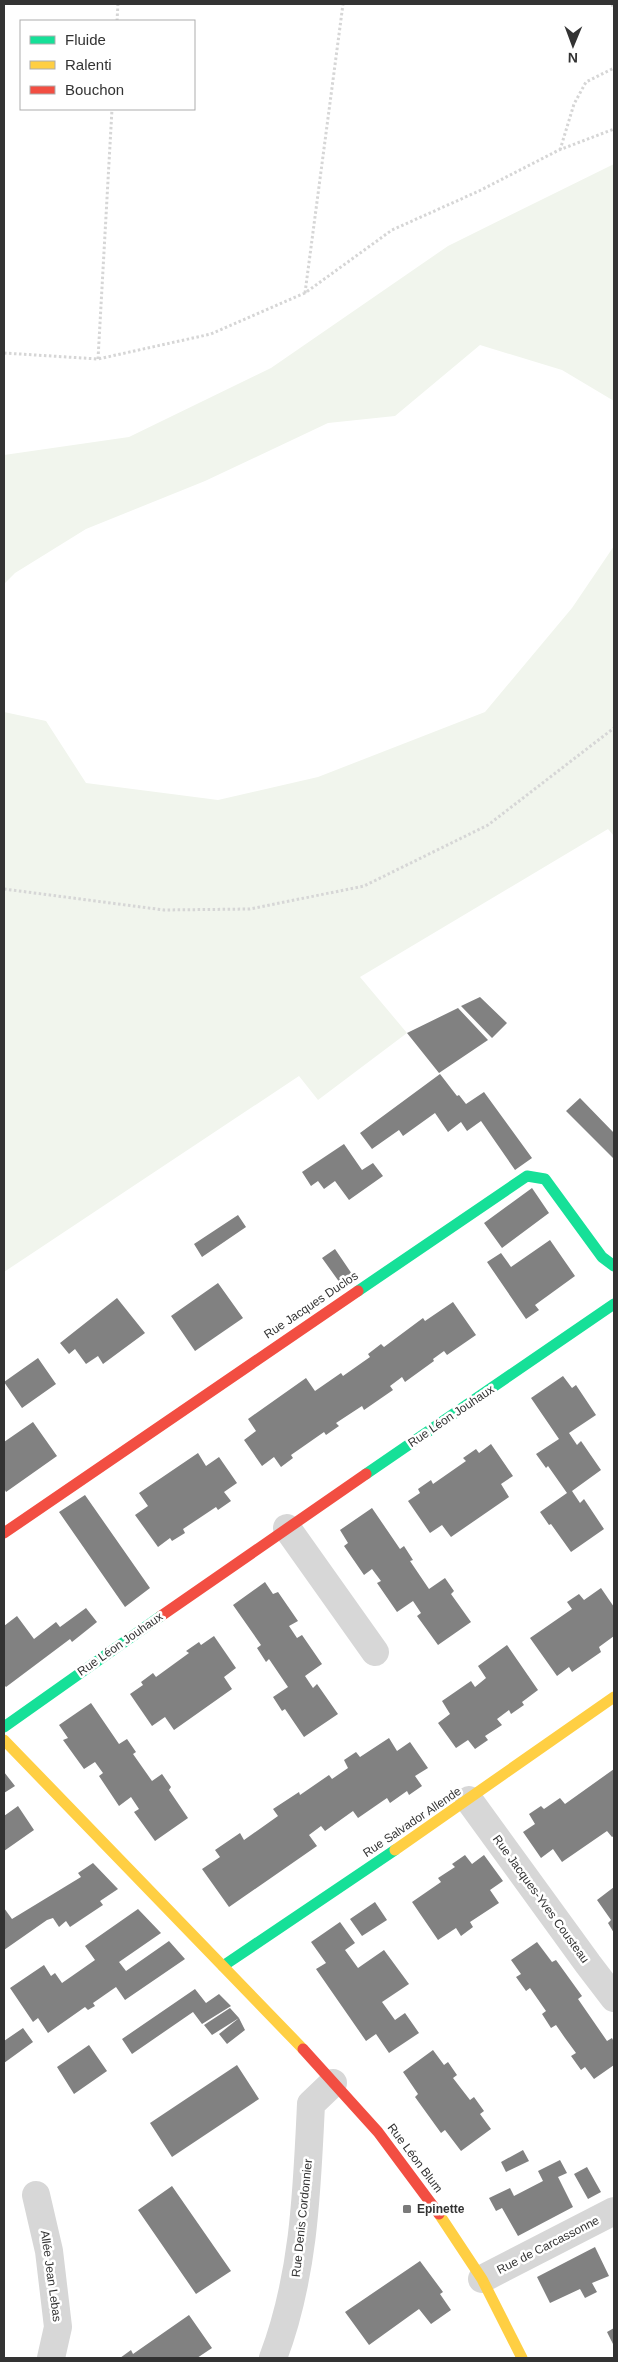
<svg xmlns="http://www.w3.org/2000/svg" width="618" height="2362" font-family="Arial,sans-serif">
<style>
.green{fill:#f1f5ed}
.building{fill:#818181}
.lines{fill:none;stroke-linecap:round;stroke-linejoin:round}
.path{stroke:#d6d6d6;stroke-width:3;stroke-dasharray:2.5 2.5;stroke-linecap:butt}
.street{stroke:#d7d7d7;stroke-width:28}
.fast{stroke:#16e098;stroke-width:11}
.slow{stroke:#ffcf43;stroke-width:11}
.jam{stroke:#f24e42;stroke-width:11}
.poi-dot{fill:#7a7a7a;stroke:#fff;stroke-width:2}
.labels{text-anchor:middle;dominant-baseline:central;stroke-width:5;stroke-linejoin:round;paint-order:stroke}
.street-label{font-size:12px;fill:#333;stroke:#fff}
.poi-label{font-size:12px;font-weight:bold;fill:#333;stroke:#fff;text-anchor:start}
</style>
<rect width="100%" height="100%" fill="#fff"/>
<path class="green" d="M614 164V401L562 370 480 345 395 416 328 423 205 481 86 529 15 573 4 584V455L129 437 271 368 448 246Z
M614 546V836L608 829 360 977 407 1033 318 1100 299 1076 4 1272V712L46 721 86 783 218 800 318 777 485 712 572 608Z"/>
<path class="building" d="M480 997 507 1023 492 1038 461 1006Z
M458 1008 488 1040 439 1073 407 1033Z
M440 1074 457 1096 459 1095 466 1104 484 1092 532 1158 515 1170 481 1121 467 1131 461 1122 448 1132 435 1113 403 1136 399 1130 372 1149 360 1133Z
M580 1098 614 1133V1159L566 1111Z
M344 1144 362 1170 373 1163 383 1176 349 1200 335 1181 324 1189 318 1181 311 1186 302 1172Z
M532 1188 549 1213 502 1248 484 1223Z
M238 1215 246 1227 202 1257 194 1244Z
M550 1240 575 1276 535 1305 539 1310 526 1319 487 1262 501 1253 511 1267Z
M335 1249 352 1274 340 1283 322 1258Z
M218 1283 243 1318 195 1351 171 1316Z
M117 1298 145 1333 103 1364 98 1356 86 1364 75 1349 69 1354 60 1343Z
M453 1302 476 1335 447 1355 444 1351 433 1359 434 1361 405 1382 402 1377 390 1386 393 1390 364 1410 362 1406 336 1423 339 1426 326 1435 324 1432 291 1455 293 1458 281 1467 274 1457 262 1466 244 1440 256 1431 248 1419 306 1378 315 1391 341 1373 343 1376 370 1357 368 1354 381 1344 384 1347 423 1318 425 1321Z
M38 1358 56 1384 22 1408 4 1382Z
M563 1376 572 1388 576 1385 596 1415 569 1433 577 1445 581 1441 601 1470 572 1491 580 1503 584 1499 604 1529 571 1552 551 1524 549 1525 540 1512 567 1493 548 1466 546 1468 536 1454 559 1439 531 1398Z
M33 1422 57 1456 6 1492 4 1488V1442Z
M491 1444 513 1476 501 1484 509 1497 451 1537 442 1525 430 1533 408 1501 420 1493 418 1489 431 1480 433 1484 466 1461 463 1458 476 1449 479 1453Z
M198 1453 206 1466 219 1457 237 1483 224 1492 231 1501 218 1510 216 1507 183 1529 185 1533 172 1541 170 1538 158 1547 135 1515 148 1506 139 1493Z
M85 1495 150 1588 125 1607 59 1512Z
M372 1508 400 1549 404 1546 413 1560 410 1561 429 1589 445 1578 454 1591 451 1594 471 1622 438 1645 417 1616 421 1613 413 1601 397 1612 377 1583 381 1581 372 1569 364 1575 344 1546 348 1543 340 1530Z
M265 1582 273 1594 278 1592 298 1621 289 1626 297 1638 302 1635 322 1664 305 1676 313 1688 317 1684 338 1714 304 1737 285 1709 282 1711 273 1697 288 1687 269 1659 266 1662 257 1648 261 1645 233 1605Z
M601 1588 614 1607V1636L599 1647 601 1652 572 1672 569 1667 557 1676 530 1638 572 1609 567 1602 579 1594 584 1600Z
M86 1608 97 1622 72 1642 70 1639 6 1687 4 1685V1626L17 1616 34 1639 56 1622 60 1627Z
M214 1636 236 1668 224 1677 232 1689 174 1730 165 1717 152 1726 130 1694 143 1685 141 1682 153 1673 156 1677 189 1653 186 1651 199 1642 201 1645Z
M507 1645 538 1690 522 1702 524 1705 511 1714 509 1710 497 1719 502 1725 485 1736 488 1740 475 1749 468 1740 456 1748 438 1723 450 1714 442 1701 471 1681 475 1687 486 1678 478 1666Z
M91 1703 119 1744 127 1739 136 1752 133 1754 152 1781 162 1774 171 1787 169 1790 188 1818 155 1841 134 1812 139 1809 131 1797 119 1806 99 1776 103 1773 95 1762 84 1769 63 1740 68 1738 59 1725Z
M389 1738 397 1751 410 1742 428 1768 415 1776 422 1786 409 1795 407 1791 390 1803 387 1798 358 1818 353 1811 325 1831 321 1826 309 1835 317 1846 229 1907 202 1869 220 1857 215 1850 240 1833 244 1840 278 1816 273 1809 299 1792 300 1795 329 1775 332 1779 348 1768 344 1760 356 1752 360 1757Z
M614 1769V1836L612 1837 607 1831 562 1862 553 1849 541 1858 523 1832 535 1824 529 1814 541 1806 544 1809 560 1798 565 1804Z
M4 1772 15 1786 4 1793Z
M18 1806 34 1830 4 1851V1816Z
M465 1855 472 1864 484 1855 503 1881 490 1890 499 1903 470 1922 473 1927 461 1936 456 1928 438 1940 412 1902 441 1882 438 1878 455 1867 452 1864Z
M93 1863 118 1889 100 1901 103 1905 70 1927 66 1921 59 1927 53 1918 47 1920 4 1950V1908L12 1919 81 1877 78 1873Z
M614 1887V1933L608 1923 611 1920 597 1900Z
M375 1902 387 1920 362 1936 350 1919Z
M138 1909 161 1933 119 1962 126 1971 169 1941 185 1959 125 2000 116 1987 93 2003 95 2006 88 2010 85 2007 48 2033 38 2018 33 2022 10 1988 44 1965 51 1976 55 1973 62 1983 95 1960 85 1946Z
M340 1922 355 1943 345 1950 358 1968 384 1950 409 1984 382 2002 395 2020 405 2013 419 2033 389 2053 376 2034 366 2041 316 1969 326 1963 311 1942Z
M537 1942 552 1962 556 1960 582 1996 578 1999 607 2041 612 2038 614 2042V2065L594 2079 585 2067 581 2070 571 2056 576 2053 565 2038 556 2025 551 2028 542 2014 546 2011 530 1988 526 1991 516 1977 521 1974 511 1960Z
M195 1989 206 2003 219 1994 231 2006 202 2024 193 2012 132 2054 122 2039Z
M230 2008 239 2018 245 2030 227 2044 219 2034 239 2018 212 2035 204 2025Z
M23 2028 33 2042 4 2063V2041Z
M89 2045 107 2071 74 2094 57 2067Z
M433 2050 444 2065 448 2062 457 2075 453 2078 470 2100 474 2097 484 2111 480 2114 491 2129 461 2151 445 2130 441 2133 415 2097 418 2094 403 2072Z
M237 2065 259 2099 172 2157 150 2123Z
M523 2150 529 2161 506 2172 501 2162Z
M560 2160 567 2173 558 2177 573 2207 518 2236 502 2208 496 2211 489 2198 510 2188 514 2196 543 2181 538 2171Z
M587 2167 601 2192 588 2199 574 2174Z
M172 2186 231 2271 196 2294 138 2210Z
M595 2247 609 2276 592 2283 597 2292 585 2298 580 2289 550 2303 537 2277Z
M420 2261 443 2292 440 2294 451 2310 431 2324 419 2309 369 2345 345 2312Z
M189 2315 212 2348 197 2358H120L131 2350 133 2354Z
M614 2328V2346L607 2332Z"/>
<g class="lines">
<path class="path" d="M612 4 614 9
M117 21 118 4
M560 150 574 104 586 82 614 68
M305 293 343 4
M4 353 98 359 211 334 305 293 392 230 479 191 559 150 614 129
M98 359 112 109
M4 889 164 910 250 909 364 886 488 825 614 728"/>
<path class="street" d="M287 1528 375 1652
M469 1800 588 1964 614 1998
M36 2195 49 2251 58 2327 51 2358
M482 2279 614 2211
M273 2358C304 2277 307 2190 311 2104L333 2083"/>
<path class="fast" d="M358 1291 527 1176 545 1179 602 1257 614 1266
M366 1474 614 1304
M4 1727 161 1616
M223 1966 395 1850"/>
<path class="slow" d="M4 1740 303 2049
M395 1850 614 1697
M439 2214 482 2279 522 2358"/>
<path class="jam" d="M4 1533 358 1291
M161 1616 366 1474
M303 2049 378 2132 439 2214"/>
</g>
<rect class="poi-dot" x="402" y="2204" width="10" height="10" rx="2.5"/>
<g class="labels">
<g class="street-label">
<text transform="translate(311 1305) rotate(-34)">Rue Jacques Duclos</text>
<text transform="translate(451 1416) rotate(-34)">Rue Léon Jouhaux</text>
<text transform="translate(120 1644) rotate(-35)">Rue Léon Jouhaux</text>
<text transform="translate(412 1822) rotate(-34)">Rue Salvador Allende</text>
<text transform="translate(541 1899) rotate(54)">Rue Jacques-Yves Cousteau</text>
<text transform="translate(415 2158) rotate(53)">Rue Léon Blum</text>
<text transform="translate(302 2218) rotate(-84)">Rue Denis Cordonnier</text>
<text transform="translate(548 2245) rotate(-27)">Rue de Carcassonne</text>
<text transform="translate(51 2276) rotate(82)">Allée Jean Lebas</text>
</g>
<g class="poi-label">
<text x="417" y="2209">Epinette</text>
</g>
</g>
<rect width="618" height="2362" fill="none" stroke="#333333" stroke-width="10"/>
<rect x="20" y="20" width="175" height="90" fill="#ffffff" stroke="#adadad"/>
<rect x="30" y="36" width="25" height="8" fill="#16e098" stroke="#adadad"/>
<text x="65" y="45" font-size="15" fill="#333333">Fluide</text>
<rect x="30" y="61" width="25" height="8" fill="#ffcf43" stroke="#adadad"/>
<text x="65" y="70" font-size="15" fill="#333333">Ralenti</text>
<rect x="30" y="86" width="25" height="8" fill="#f24e42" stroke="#adadad"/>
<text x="65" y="95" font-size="15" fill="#333333">Bouchon</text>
<g transform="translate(573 45) rotate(181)" stroke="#ffffff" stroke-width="4" paint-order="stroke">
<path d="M0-4L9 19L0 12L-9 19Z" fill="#333333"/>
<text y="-8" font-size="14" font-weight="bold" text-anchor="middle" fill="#333333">N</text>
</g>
</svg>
